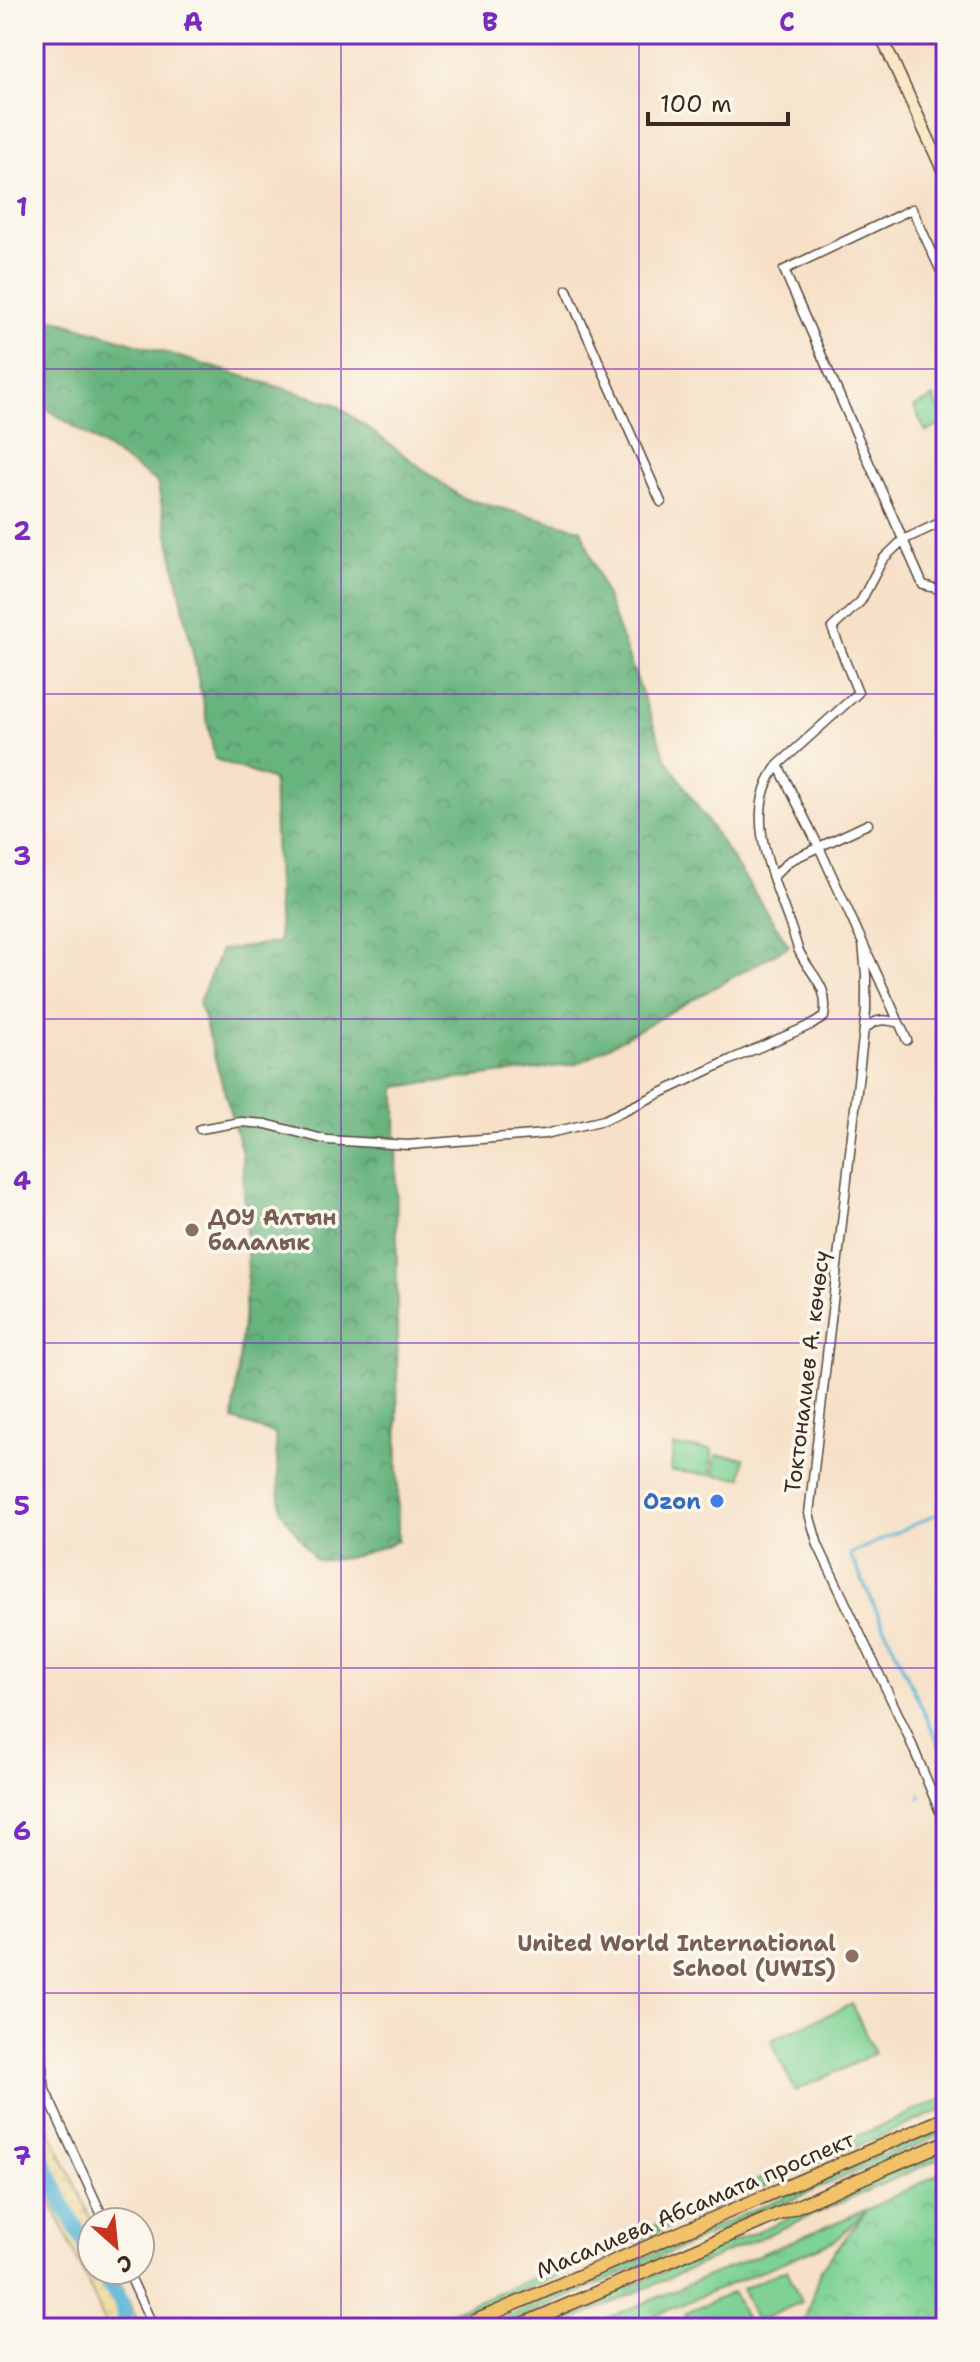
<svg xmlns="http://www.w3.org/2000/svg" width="980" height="2362" font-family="'Shantell Sans',sans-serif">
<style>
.grass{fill:url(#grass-tufts);stroke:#5d7e59;stroke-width:2}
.forest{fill:url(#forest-crowns);stroke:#516f4e;stroke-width:2}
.sand{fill:url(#sand-dots);stroke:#94825e;stroke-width:2}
.park{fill:url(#park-crowns);stroke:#5d7e59;stroke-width:2}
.pitch{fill:#7fd294;stroke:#5d7e59;stroke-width:2}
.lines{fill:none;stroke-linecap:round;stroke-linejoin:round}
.stream{stroke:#59b6d7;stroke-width:3}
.river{stroke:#59b6d7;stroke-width:16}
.street-casing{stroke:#574538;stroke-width:11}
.secondary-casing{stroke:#574538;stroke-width:14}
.primary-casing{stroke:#574538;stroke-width:15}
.street{stroke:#fff;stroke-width:8}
.secondary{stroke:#fae7c3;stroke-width:11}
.primary{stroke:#f2c26a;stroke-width:12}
.grid{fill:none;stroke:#7b2cbf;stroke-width:2;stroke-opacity:0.55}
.education-dot{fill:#8d6e63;stroke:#fbf7ec;stroke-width:3}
.shop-dot{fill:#3f7fe0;stroke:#fbf7ec;stroke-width:3}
.labels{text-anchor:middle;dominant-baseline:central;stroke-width:7;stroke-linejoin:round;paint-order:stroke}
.education-label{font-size:22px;font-weight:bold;fill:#785e54;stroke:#fbf7ec;text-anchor:start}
.street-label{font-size:22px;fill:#3b2a1e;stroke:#fbf7ec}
.shop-label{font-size:22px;font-weight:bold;fill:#366cbe;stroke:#fbf7ec;text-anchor:end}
.neatline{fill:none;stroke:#7b2cbf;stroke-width:3}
.grid-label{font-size:26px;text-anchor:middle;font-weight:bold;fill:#7b2cbf}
</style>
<defs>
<pattern id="grass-tufts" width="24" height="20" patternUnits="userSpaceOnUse" patternTransform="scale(2)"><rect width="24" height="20" fill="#7fd294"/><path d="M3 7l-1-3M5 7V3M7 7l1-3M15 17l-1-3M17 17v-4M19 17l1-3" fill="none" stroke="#6fb47f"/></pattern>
<pattern id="forest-crowns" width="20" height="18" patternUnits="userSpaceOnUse" patternTransform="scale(2)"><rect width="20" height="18" fill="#67b47e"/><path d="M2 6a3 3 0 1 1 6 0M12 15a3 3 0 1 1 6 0" fill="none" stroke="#569367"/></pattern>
<pattern id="sand-dots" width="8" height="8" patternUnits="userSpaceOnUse" patternTransform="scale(2)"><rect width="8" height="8" fill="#eeda9e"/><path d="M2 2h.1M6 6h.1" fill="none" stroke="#cdbb88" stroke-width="1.8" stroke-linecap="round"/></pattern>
<pattern id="park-crowns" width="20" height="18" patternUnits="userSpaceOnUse" patternTransform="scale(2)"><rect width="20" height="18" fill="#7fd294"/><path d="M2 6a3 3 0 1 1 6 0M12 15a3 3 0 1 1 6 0" fill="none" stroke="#6fb47f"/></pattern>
</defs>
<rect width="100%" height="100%" fill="#fbf7ec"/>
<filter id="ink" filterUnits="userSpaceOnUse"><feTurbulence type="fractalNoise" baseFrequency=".0125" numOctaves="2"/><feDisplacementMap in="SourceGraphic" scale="16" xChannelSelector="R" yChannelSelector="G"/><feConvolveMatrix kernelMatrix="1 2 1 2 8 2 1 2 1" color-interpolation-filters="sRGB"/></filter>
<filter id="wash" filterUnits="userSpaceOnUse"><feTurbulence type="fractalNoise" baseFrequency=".006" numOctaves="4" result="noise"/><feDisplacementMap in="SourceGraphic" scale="32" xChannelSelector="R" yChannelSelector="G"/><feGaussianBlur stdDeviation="1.8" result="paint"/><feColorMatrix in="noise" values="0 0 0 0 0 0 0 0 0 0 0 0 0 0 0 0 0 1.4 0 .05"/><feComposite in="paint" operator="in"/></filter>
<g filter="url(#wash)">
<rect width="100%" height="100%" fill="#f6e1c8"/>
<path class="grass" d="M946 2097V2108L435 2328H414L602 2249Z
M946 2127V2133L496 2328H481Z
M946 2150V2156L555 2328H533Z
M868 2209 836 2240 625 2328H585Z"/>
<path class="forest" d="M34 313 335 404 462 498 581 529 666 758 789 946 577 1064 396 1087 398 1541C370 1551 346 1562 316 1560L281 1511 275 1434 233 1420 248 1272 242 1153 199 1002 221 950 279 942 273 780 215 759 157 482 34 400Z"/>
<path class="sand" d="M34 2095 92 2222V2270H114L141 2328H108L34 2164Z"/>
<path class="park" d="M934 397 946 423 926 432 914 407Z
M946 2170V2328H802L821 2269 868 2209Z"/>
<path class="pitch" d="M673 1446 712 1450 711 1475 671 1471Z
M716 1455 744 1458 742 1478 714 1475Z
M852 2004 875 2054 795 2091 771 2040Z
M787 2269 801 2302 756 2322 742 2289Z
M733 2292 748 2325 742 2328H691L684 2314Z"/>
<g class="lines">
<path class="stream" d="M946 1510 850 1554 946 1759
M920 1798 921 1796"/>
<path class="river" d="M34 2140 63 2204 92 2257
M99 2270 121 2301 127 2328"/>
</g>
</g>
<g filter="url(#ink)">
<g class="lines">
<defs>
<path id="street" d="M946 282 912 209 784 270 923 585 946 591
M567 290 661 502
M778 765 819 847 907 1040
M774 876 789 861 868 824
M863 943 866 975V1011L809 1514 818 1545 907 1733 946 1826
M864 1030C875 1018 885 1019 899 1023
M200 1129 241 1122 266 1124 327 1140 408 1145 545 1134 604 1120 730 1060 813 1024 824 1017C830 984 810 976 798 949 782 892 736 818 778 765L858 693 832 628 861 601 883 559 903 540 946 520
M34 1994 45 2090 105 2222
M127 2270 154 2328"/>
<path id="secondary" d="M880 34 946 177"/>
<path id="primary" d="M459 2328 946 2118
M514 2328 946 2142"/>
</defs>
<use href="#street" class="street-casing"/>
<use href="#secondary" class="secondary-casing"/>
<use href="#primary" class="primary-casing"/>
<use href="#street" class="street"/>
<use href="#secondary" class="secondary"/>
<use href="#primary" class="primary"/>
</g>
</g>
<path class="grid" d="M341 34V2328M639 34V2328M34 369H946M34 694H946M34 1019H946M34 1343H946M34 1668H946M34 1993H946"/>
<g class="education-dot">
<circle cx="192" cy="1230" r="8"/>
<circle cx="852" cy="1956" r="8"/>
</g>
<circle class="shop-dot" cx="717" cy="1501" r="8"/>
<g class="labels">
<g class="education-label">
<text x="208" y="1217">ДОУ Алтын<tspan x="208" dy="25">балалык</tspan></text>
<text x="836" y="1943" text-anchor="end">United World International<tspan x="836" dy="25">School (UWIS)</tspan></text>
</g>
<g class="street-label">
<text transform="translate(807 1372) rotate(-83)">Токтоналиев А. көчөсү</text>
<text transform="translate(695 2205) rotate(-23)">Масалиева Абсамата проспект</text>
</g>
<g class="shop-label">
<text x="701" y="1501">Ozon</text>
</g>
</g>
<rect width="980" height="2362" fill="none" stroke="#fbf7ec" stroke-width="88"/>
<g transform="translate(116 2246) rotate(153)"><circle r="38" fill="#fbf7ec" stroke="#aea59a" stroke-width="2"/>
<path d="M0-6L14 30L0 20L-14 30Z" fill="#c8321e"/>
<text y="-12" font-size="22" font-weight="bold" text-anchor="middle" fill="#3b2a1e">С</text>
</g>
<path d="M648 112v12h140v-12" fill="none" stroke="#3b2a1e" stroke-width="4"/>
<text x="660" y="112" font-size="24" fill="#3b2a1e" stroke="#fbf7ec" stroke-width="6" paint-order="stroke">100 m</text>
<rect x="44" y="44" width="892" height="2274" class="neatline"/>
<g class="grid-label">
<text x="193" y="31">A</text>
<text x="490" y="31">B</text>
<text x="787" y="31">C</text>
<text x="22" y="216">1</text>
<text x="22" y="540">2</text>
<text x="22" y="865">3</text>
<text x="22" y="1190">4</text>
<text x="22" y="1515">5</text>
<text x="22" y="1840">6</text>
<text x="22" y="2165">7</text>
</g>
</svg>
